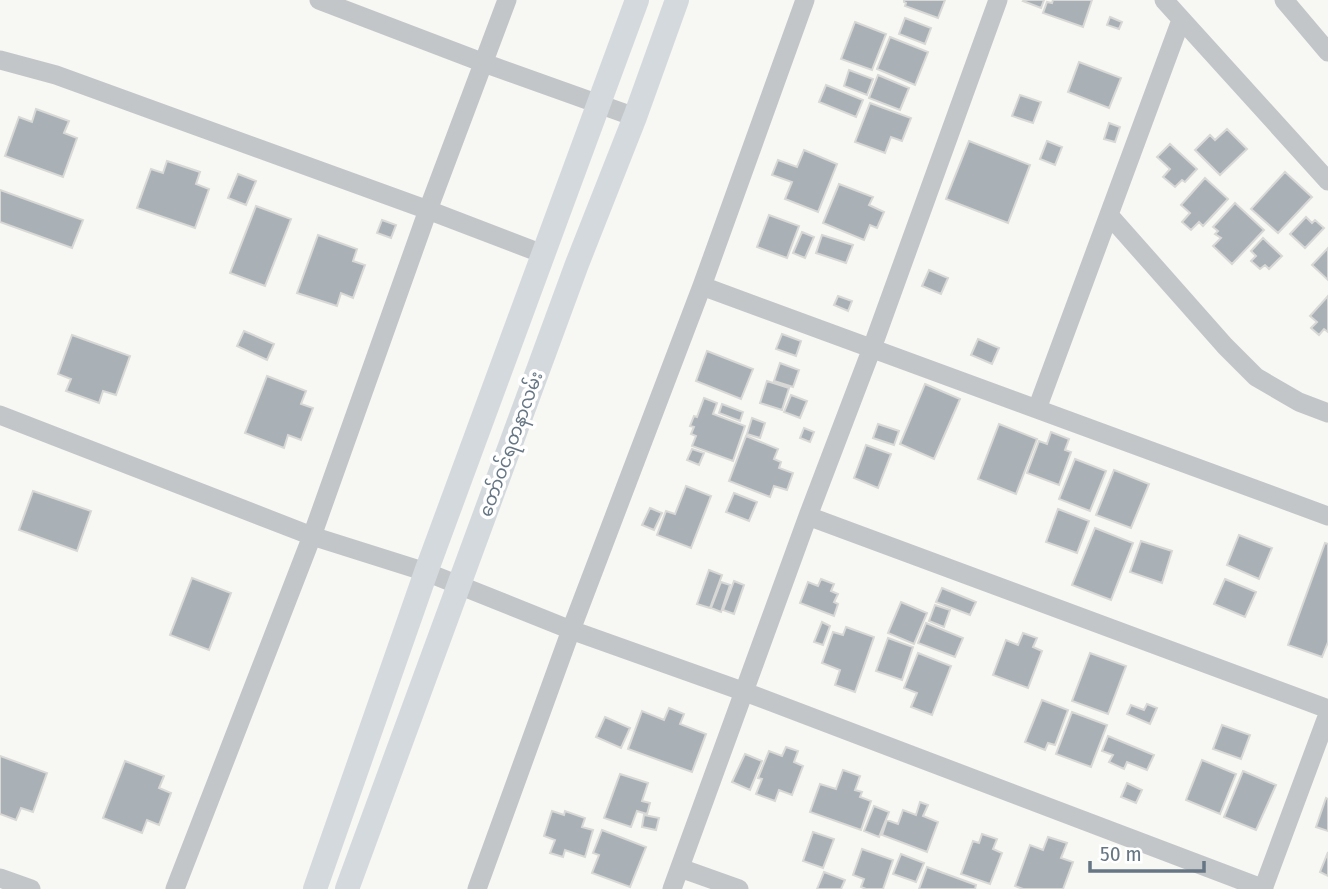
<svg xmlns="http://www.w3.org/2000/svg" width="1328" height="889" font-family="'Fira Sans Condensed','Noto Sans Myanmar',sans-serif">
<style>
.building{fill:#a9b1b6;stroke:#d8d8d6;stroke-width:2}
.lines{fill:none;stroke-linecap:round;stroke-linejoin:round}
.minor{stroke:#c2c6c9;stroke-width:19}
.major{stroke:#d4d9dd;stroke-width:24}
.labels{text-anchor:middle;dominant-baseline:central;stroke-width:7;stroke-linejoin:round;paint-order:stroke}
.street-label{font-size:18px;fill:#667684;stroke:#fff}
</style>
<rect width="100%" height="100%" fill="#f7f7f3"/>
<path class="building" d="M904 0H945L938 18 905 6 906 3 904 2Z
M1024 0H1044L1041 8 1023 1Z
M1053 0H1092L1083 27 1043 13 1047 2 1052 3Z
M1110 17 1122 22 1119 29 1107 25Z
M905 18 931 28 925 44 899 34Z
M855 22 886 34 872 70 841 59Z
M890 37 928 52 915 85 877 69Z
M1079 62 1121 78 1109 108 1068 92Z
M849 70 873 79 867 95 844 86Z
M878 75 909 88 900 110 869 98Z
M826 85 863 100 856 117 819 102Z
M1020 95 1041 102 1033 123 1012 116Z
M870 103 911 118 902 141 891 137 885 153 855 142Z
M36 109 69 121 64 133 77 138 63 177 5 156 19 117 32 122Z
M1109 123 1120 127 1115 142 1104 139Z
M1227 129 1247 149 1220 175 1195 150 1210 135 1215 140Z
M969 141 1030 165 1008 223 946 199Z
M1047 141 1062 147 1055 165 1040 159Z
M1170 144 1197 169 1185 182 1182 180 1175 187 1163 177 1170 169 1157 157Z
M804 150 837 164 818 212 785 199 792 182 772 175 778 160 797 167Z
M167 161 200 172 196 184 209 189 195 228 137 208 151 169 163 173Z
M1285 172 1312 197 1278 233 1251 209Z
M238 174 256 181 246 205 228 198Z
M1205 178 1228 199 1203 226 1199 222 1191 230 1182 222 1190 213 1181 205Z
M839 184 873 197 869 205 884 212 877 228 870 225 864 240 823 223Z
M0 190 83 220 72 248 0 222Z
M1235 203 1264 230 1232 264 1213 246 1221 238 1215 234 1218 231 1213 227Z
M256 206 291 219 265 286 230 273Z
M769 215 799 226 787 258 757 247Z
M1306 217 1312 223 1315 220 1324 228 1305 248 1290 234Z
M382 220 396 225 391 238 377 233Z
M802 232 814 237 805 258 793 253Z
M318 235 357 249 353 261 365 265 353 298 341 293 337 306 297 293Z
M822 235 853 245 846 263 816 253Z
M1263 238 1282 256 1269 269 1265 265 1260 269 1251 261 1256 256 1251 251Z
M1328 248V280L1312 265Z
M929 270 948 278 941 294 922 286Z
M838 296 852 301 848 311 834 305Z
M1328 296V332L1324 329 1319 335 1311 328 1317 322 1310 316Z
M244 331 274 344 267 360 237 346Z
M782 334 801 341 796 356 776 349Z
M72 335 130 356 116 395 103 391 99 403 66 391 71 379 58 374Z
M978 339 999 348 992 364 971 355Z
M707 351 753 369 741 399 696 381Z
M780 363 799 370 793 387 774 381Z
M267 376 306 391 301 404 313 408 301 440 288 435 284 448 245 433Z
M767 381 789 388 782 410 760 403Z
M925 384 960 399 934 459 900 444Z
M791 395 807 401 800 418 784 412Z
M704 398 717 403 713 414 745 426 733 461 692 446 696 436 691 434 694 427 690 426 694 416 697 417Z
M722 404 743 412 740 421 719 413Z
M752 418 765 423 760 438 747 434Z
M878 424 899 431 894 445 873 438Z
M999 424 1037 439 1016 494 978 479Z
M804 428 814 432 810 442 800 438Z
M1051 432 1069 439 1065 450 1071 452 1059 485 1027 473 1039 441 1047 444Z
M746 436 778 449 774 459 781 462 779 468 793 473 787 490 774 486 770 497 729 481Z
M866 445 891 454 878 488 854 478Z
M692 449 704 453 699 465 687 460Z
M1075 459 1106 471 1090 511 1059 499Z
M1114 470 1149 484 1131 528 1096 515Z
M686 486 711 496 691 548 657 535 666 511 675 514Z
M33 491 91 511 77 551 19 530Z
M734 493 757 502 749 521 726 512Z
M650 508 662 513 654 530 642 525Z
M1058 509 1089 521 1077 553 1046 542Z
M1095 528 1133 543 1111 600 1072 585Z
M1239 535 1272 548 1259 579 1227 565Z
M1141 541 1172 551 1162 583 1130 572Z
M1325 543 1328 544V642L1322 657 1288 645Z
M709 570 722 575 710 608 697 604Z
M192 578 231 593 209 650 170 635Z
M821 579 834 584 831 591 838 594 834 602 838 604 834 616 800 603 808 582 818 586Z
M1225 579 1256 592 1245 617 1214 604Z
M734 581 744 585 734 614 723 610Z
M721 582 730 585 721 612 711 608Z
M942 588 976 602 970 615 936 602Z
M901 602 927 613 914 644 888 633Z
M935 605 950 610 944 627 929 621Z
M822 622 830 626 823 645 814 642Z
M926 623 963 638 955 657 918 643Z
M846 627 874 637 855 692 835 685 840 670 822 663 833 632 843 635Z
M1023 633 1037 638 1033 647 1042 651 1028 688 993 675 1006 640 1018 645Z
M888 638 913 647 902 680 876 671Z
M918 653 951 666 932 715 911 707 917 693 904 688Z
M1090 653 1126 666 1108 714 1072 701Z
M1042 700 1068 710 1055 745 1048 743 1045 750 1025 742Z
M1147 704 1157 708 1150 724 1127 714 1131 705 1144 710Z
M669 708 684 714 680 724 706 734 692 772 628 749 642 711 664 720Z
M1072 712 1107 725 1091 767 1056 754Z
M605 717 630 728 621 748 596 737Z
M1222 725 1250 735 1241 759 1213 749Z
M1108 736 1154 755 1147 770 1127 762 1124 769 1109 762 1113 755 1102 751Z
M786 747 798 751 794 762 803 766 792 795 779 790 775 801 756 794 762 779 758 778 769 751 782 756Z
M745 754 762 761 750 790 732 782Z
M0 756 47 773 33 812 21 808 16 820 0 814Z
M1202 760 1236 774 1220 814 1186 800Z
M125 761 164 776 159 788 171 793 159 825 147 820 142 833 103 818Z
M843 770 860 776 855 790 862 792 860 797 871 801 861 830 810 812 820 784 836 789Z
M1243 771 1276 785 1256 830 1224 817Z
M620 774 648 783 642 801 650 803 647 814 637 811 631 827 604 818Z
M1127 783 1142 790 1136 803 1121 797Z
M1326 798 1328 799V831L1316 827Z
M920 802 928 805 923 816 938 822 927 852 882 835 887 820 898 824 903 810 916 815Z
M874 806 889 812 879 837 864 831Z
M552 811 564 815 565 811 585 818 582 827 593 830 585 857 565 850 563 857 550 853 555 840 544 836Z
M644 815 659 818 656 830 642 827Z
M602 830 646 847 630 887 592 873 599 855 593 853Z
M813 832 834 839 823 868 803 861Z
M982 834 997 839 993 849 1002 853 990 884 961 874 973 841 979 843Z
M1048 837 1067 843 1061 858 1073 862 1063 889H1023L1015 886 1030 845 1043 850Z
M862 849 893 860 883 889H866L861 887 864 879 853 875Z
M1328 852V876L1320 872Z
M901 854 924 863 916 882 893 874Z
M927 867 976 885 975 889H919Z
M824 872 845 880 841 889H817Z"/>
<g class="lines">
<path class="minor" d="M319 0 484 63 635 117
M1164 0 1328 181
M1284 0 1328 52
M0 60 56 75 428 210 543 254
M1109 215 1225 346 1256 377 1299 402 1328 413
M702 286 1328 516
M1037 409 1181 20
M0 415 312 536 426 572 571 630 745 692 1264 889
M808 516 1328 709
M680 868 739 889
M0 878 31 889
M175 889 312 536 428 210 507 0
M477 889 571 630 702 286 805 0
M672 889 808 516 872 348 998 0
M1263 889 1328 714"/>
<path class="major" d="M315 889 426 572 637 0
M347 889 577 264 635 117 677 0"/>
</g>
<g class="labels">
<g class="street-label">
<text transform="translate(511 444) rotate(-70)">တော်ဝင်ရတနာလမ်း</text>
</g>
</g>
<path d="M1090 861v10h114v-10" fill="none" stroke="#667684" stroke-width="3.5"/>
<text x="1100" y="861" font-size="21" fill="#667684" stroke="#ffffff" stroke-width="5" paint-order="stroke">50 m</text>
</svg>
